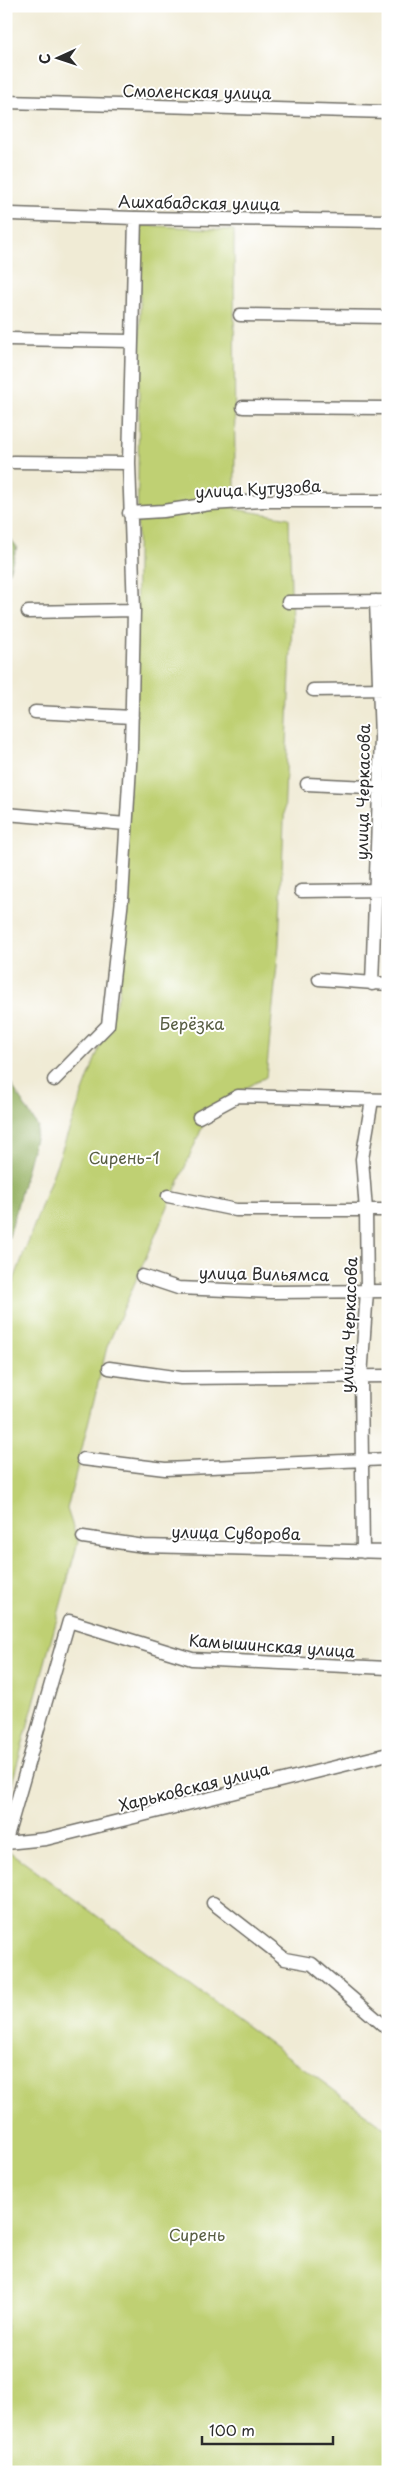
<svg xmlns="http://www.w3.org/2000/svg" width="394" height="2478" font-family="'Playpen Sans',sans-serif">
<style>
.green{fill:#bfd073;stroke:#757e4f}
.forest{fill:#97b265;stroke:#616e48}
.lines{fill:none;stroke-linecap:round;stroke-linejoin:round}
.minor-casing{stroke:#706e66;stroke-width:15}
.minor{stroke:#fff;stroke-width:12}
.labels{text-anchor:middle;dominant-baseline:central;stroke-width:4;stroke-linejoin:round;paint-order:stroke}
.street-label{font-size:16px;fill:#2b2b2b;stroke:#fff}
.park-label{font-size:16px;fill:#575d41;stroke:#fff}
</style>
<rect width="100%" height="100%" fill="#fff"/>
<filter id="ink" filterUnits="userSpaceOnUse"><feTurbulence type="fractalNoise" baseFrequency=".02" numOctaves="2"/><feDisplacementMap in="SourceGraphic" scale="10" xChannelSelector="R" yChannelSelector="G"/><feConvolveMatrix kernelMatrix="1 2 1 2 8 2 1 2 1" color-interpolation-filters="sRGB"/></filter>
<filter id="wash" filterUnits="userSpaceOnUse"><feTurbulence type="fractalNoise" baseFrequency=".0096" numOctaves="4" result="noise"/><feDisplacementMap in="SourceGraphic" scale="20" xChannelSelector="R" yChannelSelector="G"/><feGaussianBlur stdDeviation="1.12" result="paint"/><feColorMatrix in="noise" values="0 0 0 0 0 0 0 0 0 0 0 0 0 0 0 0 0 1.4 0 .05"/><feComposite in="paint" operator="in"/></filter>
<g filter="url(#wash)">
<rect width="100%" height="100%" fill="#f0ebd5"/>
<path class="green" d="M141 225 234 230 235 509 289 518 292 623 279 945 266 1077 211 1107 107 1347 67 1509 78 1542 6 1805V1302L119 994 136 644Z
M6 1851 10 1852 388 2130V2472H6Z"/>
<path class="forest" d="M6 533 17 547 6 581Z
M6 1076 38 1127 9 1237 6 1238Z"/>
</g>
<g filter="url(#ink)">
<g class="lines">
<defs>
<path id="minor" d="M6 102 388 112
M11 214 135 218 388 221
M240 315 388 317
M9 339 131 341
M243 407 388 408
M13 462 129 463
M129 513 163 511 210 504 263 501H388
M288 602 388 601
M28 612 134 610
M313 690 388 689
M35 712 132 717
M307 784 388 788
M6 814 126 824
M301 891 388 890
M319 979 388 984
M372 984 381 738 376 601
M54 1080 108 1025 122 899 131 749 134 610 129 463 135 218
M199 1117 238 1096 388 1100
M168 1196 236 1210H388
M142 1276 178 1288 272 1292 388 1291
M109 1368 181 1378 388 1376
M83 1459 165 1469 388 1459
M83 1537 144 1546 388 1552
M363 1552 361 1377 367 1291 366 1210 362 1159 372 1100
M6 1840 69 1621 192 1659 388 1668
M6 1843 46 1839 388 1754
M213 1903 285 1959 312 1964 388 2029"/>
</defs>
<use href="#minor" class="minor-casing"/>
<use href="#minor" class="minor"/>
</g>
</g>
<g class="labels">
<g class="street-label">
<text transform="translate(197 91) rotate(1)">Смоленская улица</text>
<text transform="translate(199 202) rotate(1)">Ашхабадская улица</text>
<text transform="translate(258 488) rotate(-3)">улица Кутузова</text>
<text transform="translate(362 792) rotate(-89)">улица Черкасова</text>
<text transform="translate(264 1273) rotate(1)">улица Вильямса</text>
<text transform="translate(348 1325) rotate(-88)">улица Черкасова</text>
<text transform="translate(236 1532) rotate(1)">улица Суворова</text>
<text transform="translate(272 1645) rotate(4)">Камышинская улица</text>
<text transform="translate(194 1786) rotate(-14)">Харьковская улица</text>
</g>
<g class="park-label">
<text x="192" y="1023">Берёзка</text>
<text x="124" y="1157">Сирень-1</text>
<text x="197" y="2234">Сирень</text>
</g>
</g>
<rect width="394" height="2478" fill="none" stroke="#fff" stroke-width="25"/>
<g transform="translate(58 58) rotate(267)" stroke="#ffffff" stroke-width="4" paint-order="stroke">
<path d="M0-4L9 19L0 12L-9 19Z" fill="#2b2b2b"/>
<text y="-8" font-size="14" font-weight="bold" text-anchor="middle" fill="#2b2b2b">С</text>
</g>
<path d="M202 2436v8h131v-8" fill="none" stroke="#2b2b2b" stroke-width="2.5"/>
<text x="209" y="2436" font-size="15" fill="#2b2b2b" stroke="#ffffff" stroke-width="4" paint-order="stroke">100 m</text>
</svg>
